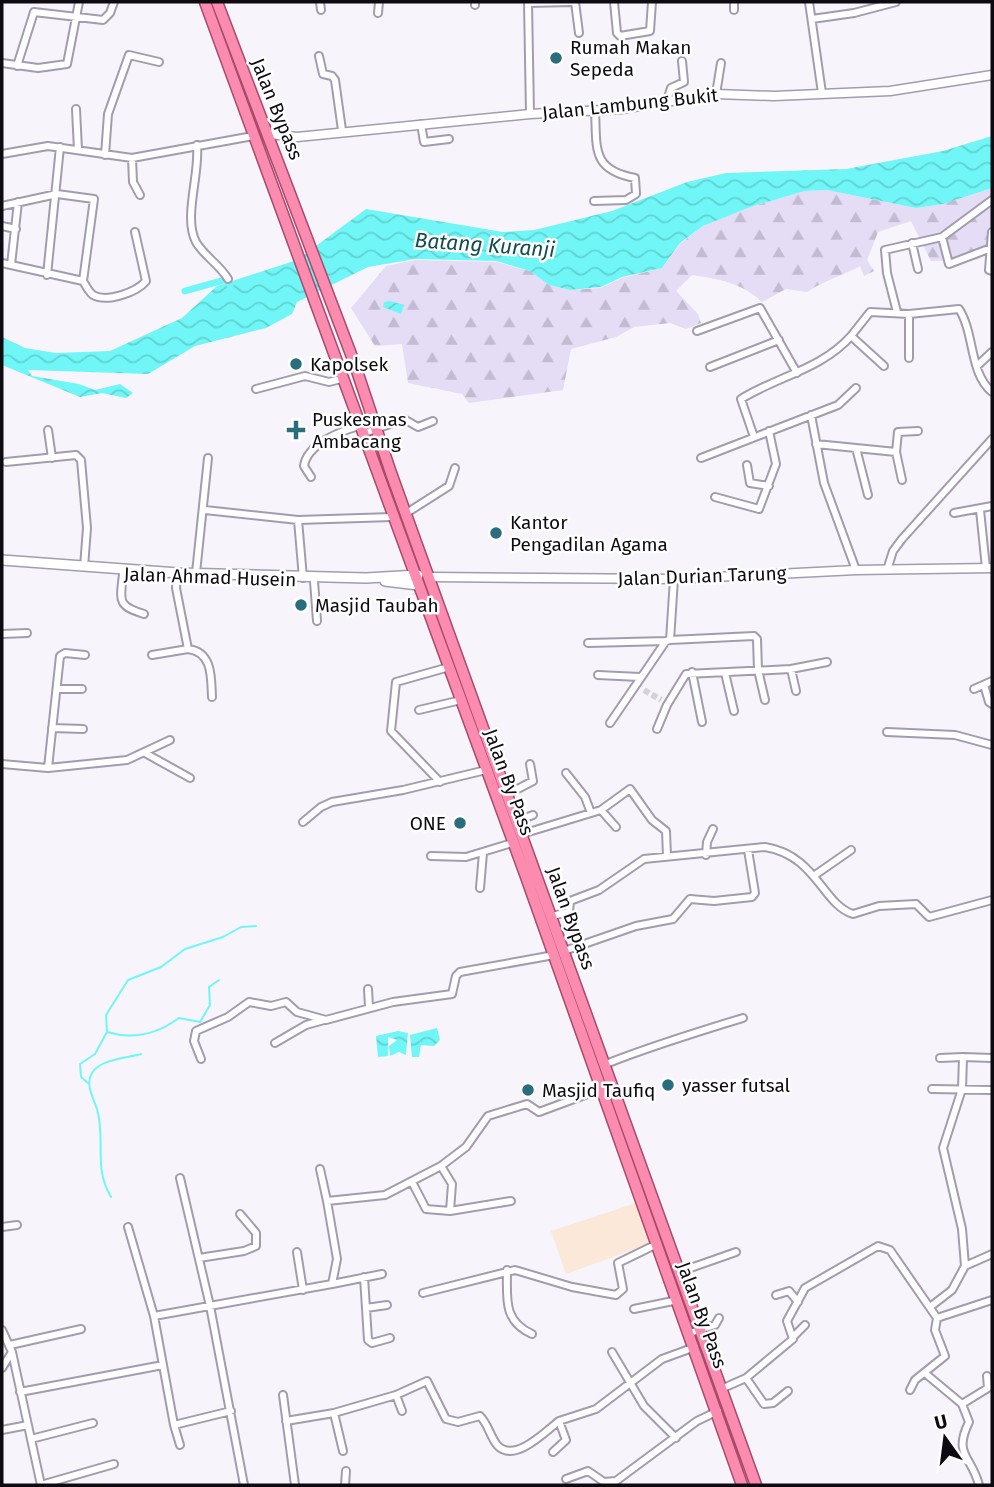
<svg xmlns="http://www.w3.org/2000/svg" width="994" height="1487" font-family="'Fira Sans',sans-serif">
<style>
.commercial{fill:#fbe8d8}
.forest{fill:url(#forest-firs)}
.water{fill:url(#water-waves)}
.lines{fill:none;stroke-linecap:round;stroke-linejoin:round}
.stream{stroke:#70f6f6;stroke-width:2}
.canal{stroke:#70f6f6;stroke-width:7}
.minor-tunnel{stroke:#d4d1d9;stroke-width:6;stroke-dasharray:6 3;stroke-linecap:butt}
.minor-casing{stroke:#a39caf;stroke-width:10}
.tertiary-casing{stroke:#a39caf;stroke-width:11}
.secondary-casing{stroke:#a39caf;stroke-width:12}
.trunk-casing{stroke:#a84b6b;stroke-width:13}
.minor{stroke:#fff;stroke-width:6}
.tertiary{stroke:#fff;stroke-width:8}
.secondary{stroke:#fff;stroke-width:9}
.trunk{stroke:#fc8bb0;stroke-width:10}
.poi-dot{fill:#2a6e7e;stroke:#fff;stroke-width:2.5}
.labels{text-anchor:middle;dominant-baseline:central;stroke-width:5;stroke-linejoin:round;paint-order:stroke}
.poi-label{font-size:19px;fill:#0d0b11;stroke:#fff;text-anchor:start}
.street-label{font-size:19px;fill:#0d0b11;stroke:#fff}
.water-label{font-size:21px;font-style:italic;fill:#114d4d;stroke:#fff}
</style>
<defs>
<pattern id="forest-firs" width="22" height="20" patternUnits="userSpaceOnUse" patternTransform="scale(1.75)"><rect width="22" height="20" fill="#e5dcf5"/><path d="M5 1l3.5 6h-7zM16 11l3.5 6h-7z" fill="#c3bbd1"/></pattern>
<pattern id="water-waves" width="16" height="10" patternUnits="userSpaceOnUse" patternTransform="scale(1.75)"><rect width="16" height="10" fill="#70f6f6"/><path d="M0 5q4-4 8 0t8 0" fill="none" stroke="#60d2d2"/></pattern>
</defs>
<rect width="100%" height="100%" fill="#f7f4fc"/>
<path class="commercial" d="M636 1203 651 1243 566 1274 551 1231Z"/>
<path class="forest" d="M992 188V251L977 260 931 261 911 221 878 232 867 260 874 271 864 276 860 266C842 276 825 280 807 292L786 289 762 302C742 283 719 279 692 275L676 291 698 314 701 323 686 329 670 323 634 327 616 337 571 349 563 390 469 403 462 394 408 383 402 344 375 346 351 308 386 266 415 260 496 262 530 271 549 285 570 290 601 288 622 278 662 268 680 244 703 226 753 206 805 191 827 190 916 208 943 204Z"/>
<path class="water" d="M992 136V188L943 204 916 208 827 190 805 191 753 206 703 226 680 243 662 268 622 277 601 287 570 290 549 285 530 271 496 261 415 259 368 267 297 302 292 314 266 328 195 346 148 374 28 370 32 376 79 384 95 390 120 384 133 393 126 398 102 393 80 397 2 365V337L25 348 56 353 110 351 182 318 217 286 297 260 366 209 503 232 534 230 612 211 687 182 726 173 846 169 943 151Z
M390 301 404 305 401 314 383 307 384 302Z
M437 1028 440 1040 434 1046 421 1045 419 1057H412L410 1035Z
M398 1031 408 1033 406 1055 399 1052 390 1056 389 1046 397 1040 388 1037V1056L378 1057 376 1036Z"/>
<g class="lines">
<path class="stream" d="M107 1032C133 1040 157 1034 179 1018L200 1022 210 1005 209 987 219 980
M88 1083 81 1077 80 1064 95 1054 107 1032 106 1015 128 980 161 967 185 949 223 937 241 927 256 926
M111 1197C93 1168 106 1140 97 1109 93 1097 85 1084 92 1073 100 1059 127 1058 141 1054"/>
<path class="canal" d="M185 291 228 279 230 285"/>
<path class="minor-tunnel" d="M644 690 661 700"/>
<defs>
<path id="minor" d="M320 2 321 10
M475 2V5
M528 2 530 114
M575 2 579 33
M614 2 617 33 620 36 650 31 652 2
M809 2 822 93
M528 3 571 2
M734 10V2
M378 13 379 2
M812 19 854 13 896 2
M319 56 323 74 332 76 335 80 342 130
M2 63 38 68 67 64 79 2
M17 66 34 12 103 20 110 13 114 2
M716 94 721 63
M667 101 671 88 684 82 682 61
M76 109 78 150
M421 124 424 142 449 139
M197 145C200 175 183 217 196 242 204 256 220 265 228 279
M2 154 48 146 132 158 253 136
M105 155 108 114 129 55 159 62
M132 158 133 182 140 195
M594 201 626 200 636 194 635 178C591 170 597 148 595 111
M2 206 57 194 94 199 83 281C86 286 89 292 93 295 107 303 137 292 146 281L135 232
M2 226 16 229
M992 232 989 270 992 271
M942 237 949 264 991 248
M912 243 918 269
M2 263 83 281
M11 265 18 202
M47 275 60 147
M897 312 887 273 885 250 942 237 992 200
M697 331 760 308 797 373
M851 336 870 312 909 314
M909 358V314L959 309C975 334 969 373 992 392
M977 366 992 352
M710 367 779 340
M256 389 305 376 329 382 341 379
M811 415 824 483 856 570
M48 430 52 458
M362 434 404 419 418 427 433 421
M754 437 741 399C776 377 822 369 851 336L884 366
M816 444 896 452 902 480
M856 448 868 495
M896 452 898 432 918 431
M701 458 838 405 856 388
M6 462 76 455 81 460 87 528 84 567
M747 465 750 483 769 486
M311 477 304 466C307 444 341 431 359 426
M715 497 759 509 776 464 769 431
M205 510 298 520 392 517
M980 510 986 568
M954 513 992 506
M405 514 449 486 455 468
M298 520 303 578
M887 570 893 551 902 539 992 439
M196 573 208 458
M123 574C120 601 117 606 144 614
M314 581 317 621
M2 634 27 633
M670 640 754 636 757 639 758 670 765 700
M588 643 666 641
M188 649C213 652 211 678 212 697
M152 655 188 649 176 588 177 578
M791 669 796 691
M692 672 702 722
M725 673 734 711
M598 675 640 677
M984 685 989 702 992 704
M57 689H82
M974 689 992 681
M419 710 461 700
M610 723 666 641 670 640 674 579
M52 728 83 729
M657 729 667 705 686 674 791 669 827 662
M887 732 955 735 992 745
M145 753 190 778
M2 764 48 768 60 656 65 653 85 655
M48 768 127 760 170 740
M566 773 585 797 591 813
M440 782 391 731 396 682 449 667
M508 794 533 781 530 764
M601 810 616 827
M517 821 533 815
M303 822 321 807 332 802 403 790 486 770
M522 834 601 810 630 789 652 820 666 831 667 856
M706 855 707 842 713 829
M431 856 466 857 512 843
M815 875 851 850
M480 888 483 853
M552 916 569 912 570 901 599 890 644 859 765 847C816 855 823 905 853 914L879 906 916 904 929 917 992 900
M564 951 636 926 673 919 690 899 714 901 752 897 755 893 748 850
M368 989 369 1007
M275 1043 306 1025 324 1020
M940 1058 963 1057
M201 1059 194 1041 196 1031 228 1017 249 1002 271 1006 286 1002 297 1012 326 1020 393 1002 452 994 456 976 460 972 554 955
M606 1064C651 1046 697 1032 743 1018
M932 1089 992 1090
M320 1169 327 1201
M180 1178 210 1306 244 1485
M412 1182 426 1209 450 1211 511 1201
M450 1211 452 1184 441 1166 466 1147 488 1116 527 1104 539 1112 601 1089
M2 1227 17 1225
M128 1227 154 1316
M297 1252 303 1290
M199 1258 244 1251 256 1246V1233L240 1214
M965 1266 962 1229 943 1148 962 1089 963 1057 992 1058
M507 1270C507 1299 503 1321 532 1334
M679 1272 736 1252
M364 1277 368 1340 372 1343 390 1338
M332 1284 382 1274
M423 1293 515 1270 572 1287 616 1295 623 1289 618 1263 657 1244
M776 1295 789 1291 798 1302
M930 1307 952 1290 965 1266 992 1254
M366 1308 387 1305
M634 1309 678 1300
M2 1330 12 1352 41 1485
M690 1333 715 1325 719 1318
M793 1337 805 1325
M10 1345 81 1329
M612 1352 644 1406 676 1438
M163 1365 174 1425 231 1411
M2 1368 12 1352
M926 1374 962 1404 969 1422C953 1455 971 1455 979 1485
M746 1378 764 1404 773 1403 788 1391
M721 1389 746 1378 793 1339 787 1321 805 1288 878 1246 890 1250 937 1318 992 1300
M910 1390 915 1380 945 1356 935 1330 937 1318
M20 1392 163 1365 154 1316 332 1284 337 1259 327 1201 385 1195 441 1166
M283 1395 295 1485
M396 1395 402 1411
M962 1404 988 1388 987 1376
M334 1413 396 1395 427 1381 446 1419 458 1422 480 1416C488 1424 490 1436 497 1445 514 1464 545 1432 559 1421
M286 1421 334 1413 343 1451
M174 1425 180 1445
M2 1430 28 1425
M31 1439 93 1423
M553 1452 566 1440 559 1421 596 1409 662 1359 695 1347
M566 1479 588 1471 604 1482 616 1481 697 1421 718 1411
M41 1485 114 1464
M345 1485 346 1471"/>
<path id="tertiary" d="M269 134 297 137 530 114 621 109 716 94 774 96 890 91 992 75
M431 577 674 579 856 570 992 568"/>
<path id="secondary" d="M2 560 178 573 366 578 418 575
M385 581 418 585"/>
<path id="trunk" d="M205 2 525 874 742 1485
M217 2 354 362 391 473 756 1485"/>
</defs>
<use href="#minor" class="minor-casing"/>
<use href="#tertiary" class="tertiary-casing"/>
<use href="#secondary" class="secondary-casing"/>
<use href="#trunk" class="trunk-casing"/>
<use href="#minor" class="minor"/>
<use href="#tertiary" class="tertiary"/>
<use href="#secondary" class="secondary"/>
<use href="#trunk" class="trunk"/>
</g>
<g class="poi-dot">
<circle cx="556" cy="58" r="7"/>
<circle cx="296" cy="364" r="7"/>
<path d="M292.5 419.5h7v7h7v7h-7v7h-7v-7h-7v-7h7z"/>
<circle cx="496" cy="533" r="7"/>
<circle cx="301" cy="605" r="7"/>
<circle cx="460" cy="823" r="7"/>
<circle cx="668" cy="1085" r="7"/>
<circle cx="528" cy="1090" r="7"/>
</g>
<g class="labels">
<g class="poi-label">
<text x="570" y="47">Rumah Makan<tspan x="570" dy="22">Sepeda</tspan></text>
<text x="310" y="364">Kapolsek</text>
<text x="312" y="419">Puskesmas<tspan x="312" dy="22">Ambacang</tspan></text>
<text x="510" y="522">Kantor<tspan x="510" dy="22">Pengadilan Agama</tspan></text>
<text x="315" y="605">Masjid Taubah</text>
<text x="446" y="823" text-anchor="end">ONE</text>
<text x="682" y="1085">yasser futsal</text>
<text x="542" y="1090">Masjid Taufiq</text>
</g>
<g class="street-label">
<text transform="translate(630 104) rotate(-6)">Jalan Lambung Bukit</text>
<text transform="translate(277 109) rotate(68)">Jalan Bypass</text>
<text transform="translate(702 576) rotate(-2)">Jalan Durian Tarung</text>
<text transform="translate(210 577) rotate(2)">Jalan Ahmad Husein</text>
<text transform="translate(509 782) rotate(70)">Jalan By Pass</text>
<text transform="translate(571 918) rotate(70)">Jalan Bypass</text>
<text transform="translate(702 1315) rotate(70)">Jalan By Pass</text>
</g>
<g class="water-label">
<text transform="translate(485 245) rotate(4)">Batang Kuranji</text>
</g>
</g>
<rect width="994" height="1487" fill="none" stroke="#0d0b11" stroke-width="7"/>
<g transform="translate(945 1438) rotate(346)" stroke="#ffffff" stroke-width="5" paint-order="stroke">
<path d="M0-5L12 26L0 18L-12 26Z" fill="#0d0b11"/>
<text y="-10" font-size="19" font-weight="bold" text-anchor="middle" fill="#0d0b11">U</text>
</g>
</svg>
